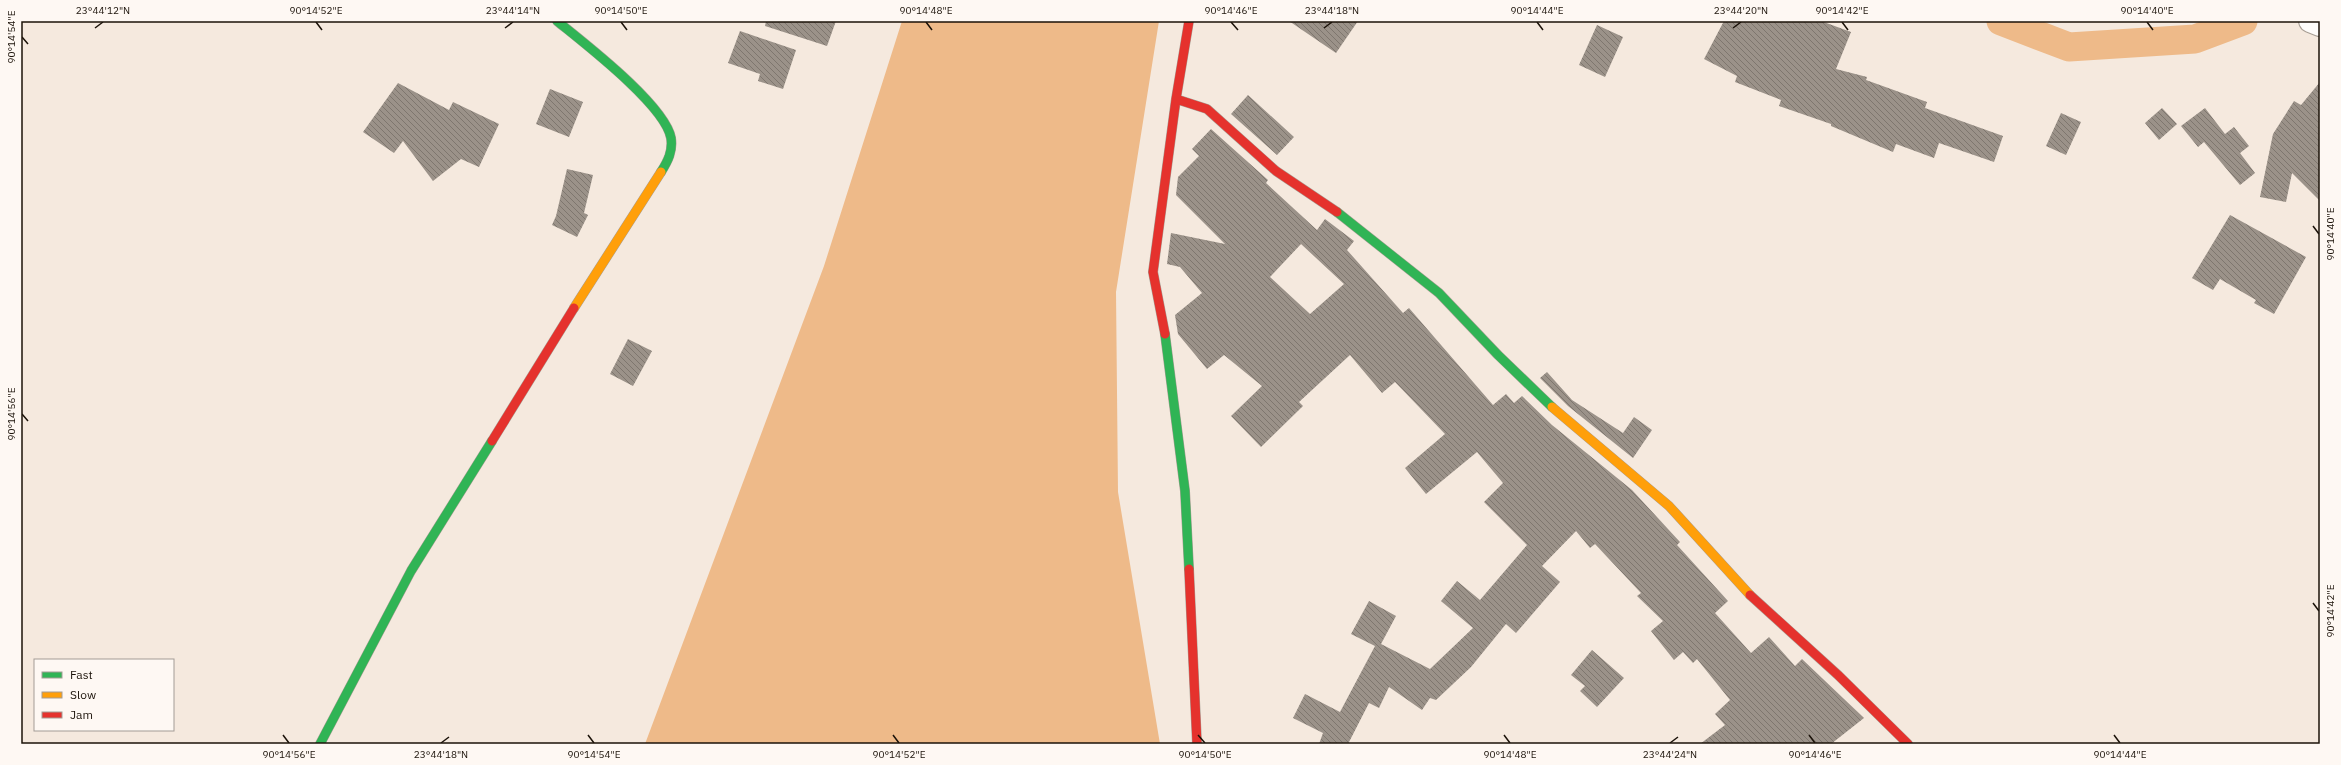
<svg xmlns="http://www.w3.org/2000/svg" width="2341" height="765" font-family="'IBM Plex Sans',sans-serif">
<style>
.water{fill:#eeba89}
.lines{fill:none;stroke-linecap:round;stroke-linejoin:round}
.canal{stroke:#eeba89;stroke-width:29}
.building{fill:url(#building-back-hatch);fill-rule:evenodd}
.street-casing{stroke:#a79e94;stroke-width:24}
.fast-casing{stroke:#a79e94;stroke-width:10}
.slow-casing{stroke:#a79e94;stroke-width:10}
.jam-casing{stroke:#a79e94;stroke-width:10}
.street{stroke:#fefcfa;stroke-width:22}
.fast{stroke:#30b455;stroke-width:9}
.slow{stroke:#ff9f0a;stroke-width:9}
.jam{stroke:#e5322d;stroke-width:9}
.ticks{fill:none;stroke:#1b1209;stroke-width:1.5}
.neatline{fill:none;stroke:#1b1209;stroke-width:1.5}
.ticks-label{font-size:10px;text-anchor:middle;fill:#1b1209}
</style>
<defs>
<pattern id="building-back-hatch" width="6" height="6" patternUnits="userSpaceOnUse"><rect width="6" height="6" fill="#9b9289"/><path d="M-1 5l2 2M0 0l6 6M5-1l2 2" fill="none" stroke="#7e766e"/></pattern>
</defs>
<rect width="100%" height="100%" fill="#f5e9de"/>
<path class="water" d="M902 21H1159L1116 292 1118 492 1160 744H645L824 266Z"/>
<g class="lines">
<path class="canal" d="M2001 21 2069 47 2195 39 2243 21"/>
</g>
<path class="building" d="M766 21H836L827 46 765 26Z
M1289 21H1358L1336 53Z
M1724 21H1821L1851 32 1836 69 1867 77 1866 80 1927 102 1925 108 2003 136 1994 162 1939 143 1934 158 1896 144 1893 152 1831 126V124L1779 106 1781 100 1735 82 1737 76 1704 59Z
M1597 25 1623 37 1605 77 1579 65Z
M740 31 796 50 783 89 758 81 760 74 728 63Z
M2320 82V201L2292 173 2286 202 2260 197 2273 134 2294 101 2301 105Z
M398 83 449 110 453 102 499 124 479 167 461 159 433 181 403 141 394 153 363 132Z
M550 89 583 102 569 137 536 124Z
M1248 95 1294 137 1277 155 1231 114Z
M2162 108 2177 124 2159 140 2145 123Z
M2205 108 2225 134 2234 127 2249 146 2240 153 2255 173 2240 185 2204 142 2198 147 2181 126Z
M2061 113 2081 122 2066 155 2046 146Z
M1211 129 1268 180 1266 183 1317 230 1325 219 1354 241 1347 250 1403 313 1409 308 1493 405 1506 394 1514 403 1522 396 1552 425 1632 490 1680 542 1677 545 1728 601 1715 613 1751 653 1769 637 1795 666 1802 659 1864 718 1831 744H1700L1725 725 1715 714 1730 700 1697 659 1693 663 1683 652 1674 660 1651 631 1663 621 1637 596 1641 593 1595 544 1590 548 1576 531 1542 566 1560 582 1516 633 1506 624 1471 667 1436 700 1430 698 1422 710 1389 687 1379 708 1369 703 1348 744H1319L1323 733 1293 718 1305 694 1340 712 1375 646 1351 634 1369 601 1396 616 1381 644 1430 669 1473 628 1441 601 1457 581 1480 600 1527 545 1484 502 1503 483 1477 452 1426 494 1405 468 1445 434 1395 382 1382 393 1350 355 1299 402 1303 406 1261 447 1231 416 1262 386 1224 355 1207 369 1178 334 1175 315 1202 293 1180 267 1167 264 1171 233 1225 244 1176 195 1178 177 1199 156 1192 149ZM1301 244 1344 284 1310 314 1270 277Z
M567 169 593 175 584 213 588 215 577 237 552 225 556 216Z
M2230 215 2306 257 2274 314 2254 303 2256 300 2220 279 2213 290 2192 278Z
M628 339 652 351 633 386 610 374Z
M1547 372 1572 400 1623 433 1634 417 1652 430 1633 458 1568 406 1540 378Z
M1592 650 1624 678 1597 707 1580 691 1585 686 1571 675Z"/>
<g class="lines">
<defs>
<path id="street" d="M2310 21 2320 25"/>
<path id="fast" d="M557 21C584 43 665 105 671 138 673 151 668 161 661 172
M1337 212 1439 293 1498 355 1552 407
M1165 334 1185 491 1189 569
M320 744 411 571 492 441"/>
<path id="slow" d="M574 308 661 172
M1552 407 1669 506 1750 595"/>
<path id="jam" d="M1176 99 1207 109 1276 171 1337 212
M1165 334 1153 272 1176 99 1189 21
M492 441 574 308
M1189 569 1197 744
M1750 595 1838 675 1908 744"/>
</defs>
<use href="#street" class="street-casing"/>
<use href="#fast" class="fast-casing"/>
<use href="#slow" class="slow-casing"/>
<use href="#jam" class="jam-casing"/>
<use href="#street" class="street"/>
<use href="#fast" class="fast"/>
<use href="#slow" class="slow"/>
<use href="#jam" class="jam"/>
</g>
<path class="ticks" d="M316 22 322 30M621 22 627 30M926 22 932 30M1231 22 1238 30M1537 22 1543 30M1842 22 1848 30M2147 22 2153 30M95 28 103 22M505 28 513 22M1324 28 1332 22M1733 28 1741 22M22 37 28 44M2313 226 2319 234M22 414 28 421M2313 603 2319 611M283 735 289 743M588 735 594 743M893 735 899 743M1198 735 1205 743M1504 735 1510 743M1809 735 1815 743M2114 735 2120 743M441 743 449 737M1670 743 1678 737"/>
<rect width="2341" height="765" fill="none" stroke="#fef8f3" stroke-width="44"/>
<rect x="34" y="659" width="140" height="72" fill="#fef8f3" stroke="#a39c95"/>
<rect x="42" y="672" width="20" height="6" fill="#30b455" stroke="#a39c95"/>
<text x="70" y="679" font-size="12" fill="#1b1209">Fast</text>
<rect x="42" y="692" width="20" height="6" fill="#ff9f0a" stroke="#a39c95"/>
<text x="70" y="699" font-size="12" fill="#1b1209">Slow</text>
<rect x="42" y="712" width="20" height="6" fill="#e5322d" stroke="#a39c95"/>
<text x="70" y="719" font-size="12" fill="#1b1209">Jam</text>
<rect x="22" y="22" width="2297" height="721" class="neatline"/>
<g class="ticks-label">
<text x="103" y="14">23°44'12"N</text>
<text x="316" y="14">90°14'52"E</text>
<text x="513" y="14">23°44'14"N</text>
<text x="621" y="14">90°14'50"E</text>
<text x="926" y="14">90°14'48"E</text>
<text x="1231" y="14">90°14'46"E</text>
<text x="1332" y="14">23°44'18"N</text>
<text x="1537" y="14">90°14'44"E</text>
<text x="1741" y="14">23°44'20"N</text>
<text x="1842" y="14">90°14'42"E</text>
<text x="2147" y="14">90°14'40"E</text>
<text transform="translate(11 37) rotate(-90)" y="4">90°14'54"E</text>
<text transform="translate(2330 234) rotate(-90)" y="4">90°14'40"E</text>
<text transform="translate(11 414) rotate(-90)" y="4">90°14'56"E</text>
<text transform="translate(2330 611) rotate(-90)" y="4">90°14'42"E</text>
<text x="289" y="758">90°14'56"E</text>
<text x="441" y="758">23°44'18"N</text>
<text x="594" y="758">90°14'54"E</text>
<text x="899" y="758">90°14'52"E</text>
<text x="1205" y="758">90°14'50"E</text>
<text x="1510" y="758">90°14'48"E</text>
<text x="1670" y="758">23°44'24"N</text>
<text x="1815" y="758">90°14'46"E</text>
<text x="2120" y="758">90°14'44"E</text>
</g>
</svg>
